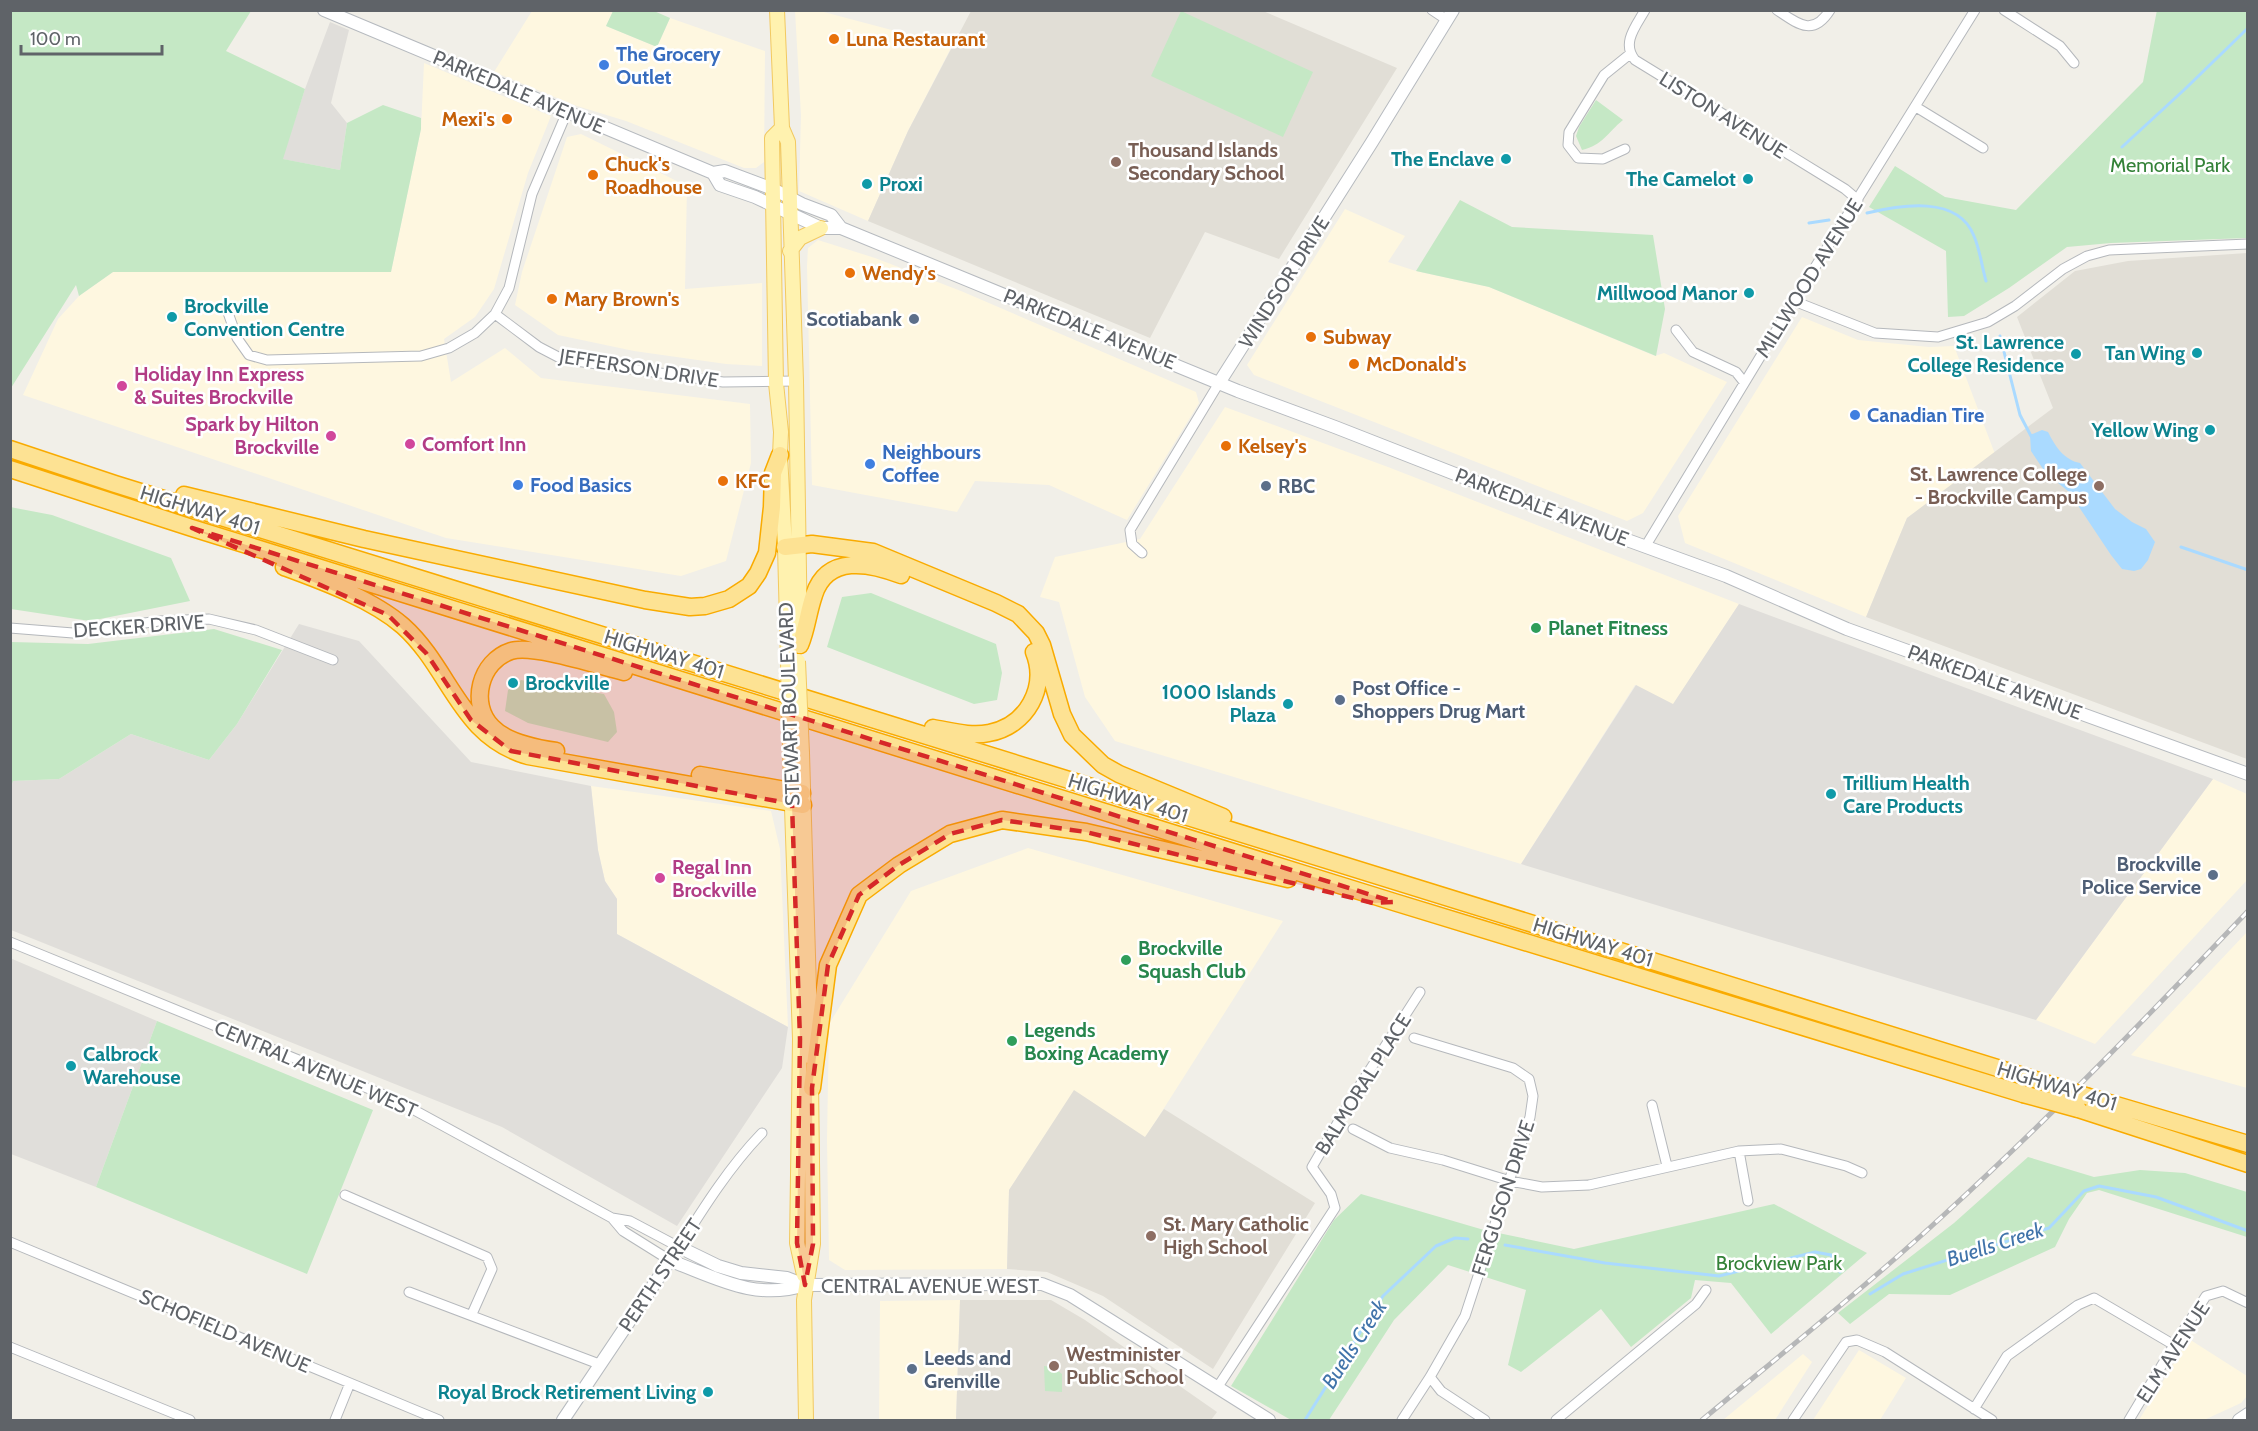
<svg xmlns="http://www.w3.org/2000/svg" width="2258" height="1431" font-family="Cabin,sans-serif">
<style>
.commercial{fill:#fef7e0}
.industrial{fill:#e0deda}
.education{fill:#e1ded6}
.green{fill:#c5e8c5}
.water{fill:#aadaff}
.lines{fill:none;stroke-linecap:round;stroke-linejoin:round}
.stream{stroke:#aadaff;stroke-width:3}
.street-casing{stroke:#b5b8bc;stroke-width:11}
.secondary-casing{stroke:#b6babf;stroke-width:14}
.primary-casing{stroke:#f2c960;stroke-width:16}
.highway-casing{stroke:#f9ab00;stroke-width:19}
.street{stroke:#fff;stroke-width:9}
.secondary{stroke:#fff;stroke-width:12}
.primary{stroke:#fff2af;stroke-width:14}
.highway{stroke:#fde293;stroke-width:16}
.rail-casing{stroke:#b6b7b8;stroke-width:5}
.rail{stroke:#fff;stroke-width:3;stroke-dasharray:9;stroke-linecap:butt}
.primary-bridge-casing{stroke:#f2c960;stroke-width:16;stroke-linecap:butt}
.highway-bridge-casing{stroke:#f9ab00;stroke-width:19;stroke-linecap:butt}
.primary-bridge{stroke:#fff2af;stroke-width:14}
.highway-bridge{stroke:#fde293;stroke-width:16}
.marked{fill:#d62828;fill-opacity:0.2;stroke:#d62828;stroke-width:4.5;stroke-dasharray:12 8;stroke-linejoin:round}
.food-dot{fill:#e8710a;stroke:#fff;stroke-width:2}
.shop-dot{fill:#3f7fe0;stroke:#fff;stroke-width:2}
.culture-dot{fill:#0f9aa8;stroke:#fff;stroke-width:2}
.education-dot{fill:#8d6e63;stroke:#fff;stroke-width:2}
.service-dot{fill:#5c6f8a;stroke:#fff;stroke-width:2}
.hotel-dot{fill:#d1479c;stroke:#fff;stroke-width:2}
.leisure-dot{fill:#2e9e5b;stroke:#fff;stroke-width:2}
.labels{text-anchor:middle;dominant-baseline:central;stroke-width:5;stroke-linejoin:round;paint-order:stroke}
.food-label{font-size:20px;font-weight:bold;fill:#c56008;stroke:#fff;text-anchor:start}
.shop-label{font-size:20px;font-weight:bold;fill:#366cbe;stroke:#fff;text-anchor:start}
.street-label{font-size:20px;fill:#5f6368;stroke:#fff}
.education-label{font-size:20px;font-weight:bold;fill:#785e54;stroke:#fff;text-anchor:start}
.culture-label{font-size:20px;font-weight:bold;fill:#0d838f;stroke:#fff;text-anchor:end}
.park-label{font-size:20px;fill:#348238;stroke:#fff}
.service-label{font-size:20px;font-weight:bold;fill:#4e5e75;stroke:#fff;text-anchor:start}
.hotel-label{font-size:20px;font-weight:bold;fill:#b23c85;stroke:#fff;text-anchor:start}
.leisure-label{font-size:20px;font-weight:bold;fill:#27864d;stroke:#fff;text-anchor:start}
.water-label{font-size:21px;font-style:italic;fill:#4174aa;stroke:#fff}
</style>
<rect width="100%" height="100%" fill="#f1efe8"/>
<path class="commercial" d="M532 11H613L606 26 657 47 670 18 765 51 764 162 756 168H744L626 121 574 105 494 72Z
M795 11H820L952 46 908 131 868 221 799 191 801 115Z
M424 63 551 116 528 173 494 289 475 317 444 339 451 382 505 348 541 378 750 404 751 463 726 561 681 576 446 538 23 395 58 319 79 296 113 272H391L421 129Z
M581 134 687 186 685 289 762 283V366L726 364 634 351 558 335 515 305 522 272 567 137Z
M1345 209 1405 236 1388 262 1416 271 1489 287 1655 356 1664 353 1727 382 1643 513 1627 521 1254 375 1247 365Z
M818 240 875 258 961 291 1196 392 1199 403 1127 520 1049 485 975 481 957 512 812 485 807 266 808 248Z
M1802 317 1858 340 1929 347 1954 346 1995 454 1907 518 1866 617 1685 543 1678 516Z
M1225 407 1388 467 1739 604 1673 705 1635 685 1521 864 1115 741 1085 697 1059 602 1040 597 1055 557 1140 539Z
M2213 779 2247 794V880L2095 1044 2036 1020Z
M591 786 771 811 780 849 788 1027 617 934V899L605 881 598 850Z
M1028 848 1283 921 1145 1138 1074 1091 1009 1190 1007 1269 845 1270 829 1260 827 1140 829 1024 911 891Z
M2247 932V1088L2131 1055Z
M960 1300 956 1420H879L880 1301Z
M2189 1339 2247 1376V1396L2241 1403 2204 1420H2139Z
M1859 1350 1906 1378 1880 1420H1813Z
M1803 1354 1812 1362 1775 1420H1723Z"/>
<path class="industrial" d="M330 22 349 30 331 103 347 123 340 170 282 159 305 89Z
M1739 604 2213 779 2036 1020 1521 864 1636 685 1673 704Z
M299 624 359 641 471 762 591 786 598 850 605 881 617 899V934L788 1027 782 1068 677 1226 502 1127 11 930 10 786 12 781 59 779 131 734 209 760 237 724Z
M10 958 157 1021 96 1187 11 1154Z"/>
<path class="education" d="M971 11H1263L1397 68 1279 259 1205 232 1150 338 868 221 908 131Z
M2247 253V759L1866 617 1907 518 2053 408 2017 317 2075 271 2128 261Z
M1074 1090 1145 1137 1164 1109 1315 1203 1213 1369 1103 1296 1047 1272 1007 1269 1009 1190Z
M960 1300H1051L1085 1320 1217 1412 1211 1420H956Z"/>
<path class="green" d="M11 10 251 11 226 51 305 89 283 159 340 170 347 123 383 105 421 118V129L391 272H113L79 296 76 285 11 388Z
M2157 10 2247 11V238L2111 243 2067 247 2009 288 1964 316 1948 317 1946 251 1869 207 1895 166 1945 197 2016 210 2143 82Z
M613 11H654L670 18 657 47 606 26Z
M1181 11 1313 72 1283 137 1151 76Z
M1596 100 1623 120C1607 133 1603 145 1582 150L1576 136 1579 127Z
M1460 200 1512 227 1653 235 1665 309 1656 356 1489 287 1416 271Z
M10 507 52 515 171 558 190 601 90 621 11 609Z
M871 593 996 644 1002 673 997 700 974 704 827 647 842 597Z
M214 629 282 650 237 724 209 760 131 734 59 779 13 781 11 786V642L88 644Z
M521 680 604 694 614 712 617 732 608 742 528 723 505 711 508 690Z
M157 1021 373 1110 307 1274 96 1187Z
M2028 1157 2094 1177 2140 1170 2185 1173 2247 1192V1237L2099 1190 2087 1193 2069 1219 2055 1247 1950 1295 1889 1294 1850 1324 1838 1313 1954 1223Z
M1361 1194 1484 1230 1574 1249 1774 1204 1867 1253 1771 1334 1731 1283 1695 1280 1691 1298 1631 1347 1601 1309 1521 1372 1508 1365 1526 1290 1448 1265 1394 1320 1329 1420H1291L1231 1386 1334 1220Z
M1044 1366 1053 1367 1062 1374V1392L1045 1391Z"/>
<path class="water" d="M2042 430 2048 432C2055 446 2064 460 2080 463L2115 509 2132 522 2146 529 2155 542 2148 560 2141 569 2134 571 2122 569 2111 555 2069 492 2045 472 2031 451 2030 435Z"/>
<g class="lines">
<path class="stream" d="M2122 147 2185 89 2248 28
M1867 213C1901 205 1958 195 1974 236 1980 250 1982 267 1986 281
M1809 223 1829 220
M2000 336 2020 415 2031 436
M2181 547 2248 570
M1505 1245 1605 1263 1719 1276 1815 1252 1831 1255 1840 1272
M1870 1294 1903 1274 2049 1228 2084 1191 2099 1186 2156 1197 2248 1231
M1305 1420 1383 1296 1436 1246 1455 1238 1468 1239"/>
<defs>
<path id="street" d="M1432 10 1447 20
M1645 10C1636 26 1621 43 1635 60L1845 189 1858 200
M1777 10C1798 24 1813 37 1830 10
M2004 10 2060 46 2074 63
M1916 107 1983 148
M1625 149 1603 159 1578 158 1568 145 1569 132 1604 75 1630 54
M1794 301 1875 333 1938 337 1988 322 2015 306 2063 269 2087 256 2109 250 2248 244
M226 307 237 338 249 355 267 360 421 356 449 348 475 333 495 314 509 288 532 194 567 112
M495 314 539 347 562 359 723 382 796 381
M1676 330 1693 352 1736 372 1744 382
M1645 547 1794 301 1975 10
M1142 553 1132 544 1130 530 1219 383
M10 628 73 633 159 621 209 619 256 630 333 660
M10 942 394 1099 612 1218 630 1221 679 1247C704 1207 730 1166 762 1133
M1652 1105 1667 1166
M1353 1129 1390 1148 1443 1160 1510 1181 1542 1187 1589 1185 1739 1151 1781 1149 1846 1166 1862 1173
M1739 1151 1748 1201
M345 1195 487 1257 492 1269 472 1314
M612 1218 623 1231 671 1261
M10 1242 439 1420
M409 1292 599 1364
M10 1347 190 1420
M1430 1377 1441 1391 1485 1420
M1217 1388 1335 1208 1331 1194 1312 1167 1355 1093 1420 992
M1974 1409 2007 1356 2078 1305 2094 1298 2174 1345
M335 1420 350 1383
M1402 1420 1430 1377 1465 1316 1530 1117 1533 1096 1529 1079 1513 1068 1414 1038
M1556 1420 1696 1304 1706 1290
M1793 1420 1846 1342 1857 1340 1885 1352 1992 1420
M2129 1420 2174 1345 2206 1296 2223 1291 2248 1303"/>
<path id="secondary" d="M324 10 713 173 725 171 773 189 802 204 831 215 841 228
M713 173 720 185 755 197 821 228H841L1238 391 1335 427 1575 521 1726 576 1847 629 2248 774
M1219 383 1372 142 1453 10
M671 1261C717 1278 755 1301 805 1285L1042 1284 1070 1295 1269 1420
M563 1420 679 1247 718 1266 741 1273 787 1278 805 1285
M2239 1420 2248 1414"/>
<path id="primary" d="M777 10 782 128 788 142 796 381 800 635
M782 128 772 138 776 383 781 432 780 455 785 547 788 662
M790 251 800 238 821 228
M790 750 800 1039 797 1243 804 1275
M802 753 811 1057
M806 1420 804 1300 813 1244 811 1079"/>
<path id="highway" d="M10 449 115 484 2039 1081
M10 469 192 528 1394 902 2023 1094
M184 495 364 539 645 600 690 607 705 606 729 599 749 586 758 573 767 553 772 507 773 473 780 455
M785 547 812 544 873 552 996 603 1018 614 1036 633 1042 645 1062 714 1072 735 1103 765 1119 774 1223 817
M284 567C322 581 372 599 403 626 451 669 459 736 528 756L803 805
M800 645C807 628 808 612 814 595 827 554 870 563 901 575
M933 728C951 731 971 737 989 733 1027 726 1048 687 1034 652
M556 751C536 748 506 742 492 727 469 704 480 661 511 651 533 644 599 666 624 672
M700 775 802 793
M812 1088 828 965 859 895 899 865 950 834 1002 820 1086 832 1288 879
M2089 1097 2248 1144
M2078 1109 2248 1164"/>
</defs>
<use href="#street" class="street-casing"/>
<use href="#secondary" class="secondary-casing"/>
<use href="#primary" class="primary-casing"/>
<use href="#highway" class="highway-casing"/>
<use href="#street" class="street"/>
<use href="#secondary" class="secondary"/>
<use href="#primary" class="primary"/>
<use href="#highway" class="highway"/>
<defs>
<path id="rail" d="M1702 1420C1784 1352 1868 1285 1947 1212 2052 1116 2150 1014 2248 911"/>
</defs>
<use href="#rail" class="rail-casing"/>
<use href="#rail" class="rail"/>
<defs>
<path id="primary-bridge" d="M798 661 802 753
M788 662 790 750"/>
<path id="highway-bridge" d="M2039 1081 2089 1097
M2023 1094 2078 1109"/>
</defs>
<use href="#primary-bridge" class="primary-bridge-casing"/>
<use href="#highway-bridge" class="highway-bridge-casing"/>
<use href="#primary-bridge" class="primary-bridge"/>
<use href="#highway-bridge" class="highway-bridge"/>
</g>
<path class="marked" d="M192 528 1394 902 1373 903 1086 832 1002 820 950 834 899 865 859 895 828 965 812 1088 813 1244 805 1285 797 1243 800 1039 792 804 511 751 471 720 426 653 388 615Z"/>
<g class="food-dot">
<circle cx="834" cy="39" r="6"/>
<circle cx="507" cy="119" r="6"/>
<circle cx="593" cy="175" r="6"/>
<circle cx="850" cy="273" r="6"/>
<circle cx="552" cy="299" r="6"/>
<circle cx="1311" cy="337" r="6"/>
<circle cx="1354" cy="364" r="6"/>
<circle cx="1226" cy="446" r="6"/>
<circle cx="723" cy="481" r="6"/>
</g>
<g class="shop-dot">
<circle cx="604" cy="65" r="6"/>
<circle cx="1855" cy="415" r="6"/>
<circle cx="870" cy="464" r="6"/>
<circle cx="518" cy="485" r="6"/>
</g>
<g class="culture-dot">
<circle cx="1506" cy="159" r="6"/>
<circle cx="1748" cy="179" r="6"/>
<circle cx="867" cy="184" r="6"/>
<circle cx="1749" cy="293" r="6"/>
<circle cx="172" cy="317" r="6"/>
<circle cx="2197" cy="353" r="6"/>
<circle cx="2076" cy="354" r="6"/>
<circle cx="2210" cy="430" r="6"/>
<circle cx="513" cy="683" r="6"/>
<circle cx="1288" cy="704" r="6"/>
<circle cx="1831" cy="794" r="6"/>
<circle cx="71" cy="1066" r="6"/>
<circle cx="708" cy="1392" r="6"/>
</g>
<g class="education-dot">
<circle cx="1116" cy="162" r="6"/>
<circle cx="2099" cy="486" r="6"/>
<circle cx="1151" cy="1236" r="6"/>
<circle cx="1054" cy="1366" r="6"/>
</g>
<g class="service-dot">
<circle cx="914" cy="319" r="6"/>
<circle cx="1266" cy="486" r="6"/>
<circle cx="1340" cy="700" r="6"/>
<circle cx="2213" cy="875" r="6"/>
<circle cx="912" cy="1369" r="6"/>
</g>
<g class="hotel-dot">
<circle cx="122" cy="386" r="6"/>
<circle cx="331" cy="436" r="6"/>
<circle cx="410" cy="444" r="6"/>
<circle cx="660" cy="878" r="6"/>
</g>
<g class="leisure-dot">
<circle cx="1536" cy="628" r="6"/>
<circle cx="1126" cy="960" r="6"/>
<circle cx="1012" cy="1041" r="6"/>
</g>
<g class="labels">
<g class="food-label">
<text x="846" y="39">Luna Restaurant</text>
<text x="495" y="119" text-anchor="end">Mexi's</text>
<text x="605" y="164">Chuck's<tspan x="605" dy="23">Roadhouse</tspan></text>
<text x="862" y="273">Wendy's</text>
<text x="564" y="299">Mary Brown's</text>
<text x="1323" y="337">Subway</text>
<text x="1366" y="364">McDonald's</text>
<text x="1238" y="446">Kelsey's</text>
<text x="735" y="481">KFC</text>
</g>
<g class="shop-label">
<text x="616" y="54">The Grocery<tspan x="616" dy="23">Outlet</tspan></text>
<text x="1867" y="415">Canadian Tire</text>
<text x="882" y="452">Neighbours<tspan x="882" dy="23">Coffee</tspan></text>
<text x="530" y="485">Food Basics</text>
</g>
<g class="street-label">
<text transform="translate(519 92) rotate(23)">PARKEDALE AVENUE</text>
<text transform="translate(1723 115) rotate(32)">LISTON AVENUE</text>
<text transform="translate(1809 278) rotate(-58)">MILLWOOD AVENUE</text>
<text transform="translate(1284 282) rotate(-58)">WINDSOR DRIVE</text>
<text transform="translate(1090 329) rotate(22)">PARKEDALE AVENUE</text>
<text transform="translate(639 368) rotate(9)">JEFFERSON DRIVE</text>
<text transform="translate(1542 507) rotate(21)">PARKEDALE AVENUE</text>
<text transform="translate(200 510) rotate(17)">HIGHWAY 401</text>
<text transform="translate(139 626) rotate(-4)">DECKER DRIVE</text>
<text transform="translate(664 654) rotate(17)">HIGHWAY 401</text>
<text transform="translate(1995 682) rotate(20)">PARKEDALE AVENUE</text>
<text transform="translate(789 704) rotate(-92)">STEWART BOULEVARD</text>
<text transform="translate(1128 798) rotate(17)">HIGHWAY 401</text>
<text transform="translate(1593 942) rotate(17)">HIGHWAY 401</text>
<text transform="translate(316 1069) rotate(23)">CENTRAL AVENUE WEST</text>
<text transform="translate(1363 1084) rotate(-58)">BALMORAL PLACE</text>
<text transform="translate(2057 1086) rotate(17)">HIGHWAY 401</text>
<text transform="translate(1503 1198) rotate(-72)">FERGUSON DRIVE</text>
<text transform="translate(660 1275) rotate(-56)">PERTH STREET</text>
<text x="930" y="1286">CENTRAL AVENUE WEST</text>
<text transform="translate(225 1331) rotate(23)">SCHOFIELD AVENUE</text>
<text transform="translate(2173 1352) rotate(-57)">ELM AVENUE</text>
</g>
<g class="education-label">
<text x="1128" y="150">Thousand Islands<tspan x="1128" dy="23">Secondary School</tspan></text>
<text x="2087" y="474" text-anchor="end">St. Lawrence College<tspan x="2087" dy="23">- Brockville Campus</tspan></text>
<text x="1163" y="1224">St. Mary Catholic<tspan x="1163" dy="23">High School</tspan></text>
<text x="1066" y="1354">Westminister<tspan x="1066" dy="23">Public School</tspan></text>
</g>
<g class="culture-label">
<text x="1494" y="159">The Enclave</text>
<text x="1736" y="179">The Camelot</text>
<text x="879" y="184" text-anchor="start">Proxi</text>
<text x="1737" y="293">Millwood Manor</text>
<text x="184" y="306" text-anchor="start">Brockville<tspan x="184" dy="23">Convention Centre</tspan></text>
<text x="2064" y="342">St. Lawrence<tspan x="2064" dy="23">College Residence</tspan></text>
<text x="2185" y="353">Tan Wing</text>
<text x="2198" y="430">Yellow Wing</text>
<text x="525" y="683" text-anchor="start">Brockville</text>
<text x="1276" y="692">1000 Islands<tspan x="1276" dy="23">Plaza</tspan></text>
<text x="1843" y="783" text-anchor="start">Trillium Health<tspan x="1843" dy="23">Care Products</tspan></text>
<text x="83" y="1054" text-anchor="start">Calbrock<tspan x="83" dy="23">Warehouse</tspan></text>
<text x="696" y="1392">Royal Brock Retirement Living</text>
</g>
<g class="park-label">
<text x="2170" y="165">Memorial Park</text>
<text x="1779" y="1263">Brockview Park</text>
</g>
<g class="service-label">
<text x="902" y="319" text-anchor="end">Scotiabank</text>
<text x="1278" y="486">RBC</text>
<text x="1352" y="688">Post Office -<tspan x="1352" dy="23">Shoppers Drug Mart</tspan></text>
<text x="2201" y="864" text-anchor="end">Brockville<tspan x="2201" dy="23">Police Service</tspan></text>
<text x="924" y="1358">Leeds and<tspan x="924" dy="23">Grenville</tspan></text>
</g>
<g class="hotel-label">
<text x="134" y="374">Holiday Inn Express<tspan x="134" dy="23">&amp; Suites Brockville</tspan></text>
<text x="319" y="424" text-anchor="end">Spark by Hilton<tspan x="319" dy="23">Brockville</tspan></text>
<text x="422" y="444">Comfort Inn</text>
<text x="672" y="867">Regal Inn<tspan x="672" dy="23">Brockville</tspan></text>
</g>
<g class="leisure-label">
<text x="1548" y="628">Planet Fitness</text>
<text x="1138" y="948">Brockville<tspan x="1138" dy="23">Squash Club</tspan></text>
<text x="1024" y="1030">Legends<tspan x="1024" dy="23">Boxing Academy</tspan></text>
</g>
<g class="water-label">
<text transform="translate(1995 1244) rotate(-18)">Buells Creek</text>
<text transform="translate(1354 1344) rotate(-57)">Buells Creek</text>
</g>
</g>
<rect width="2258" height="1431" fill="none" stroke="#5f6368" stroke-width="24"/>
<path d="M21 45v9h141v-9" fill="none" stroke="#5f6368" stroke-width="3"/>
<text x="30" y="45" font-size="18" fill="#5f6368" stroke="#ffffff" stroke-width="4.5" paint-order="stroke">100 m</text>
</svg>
